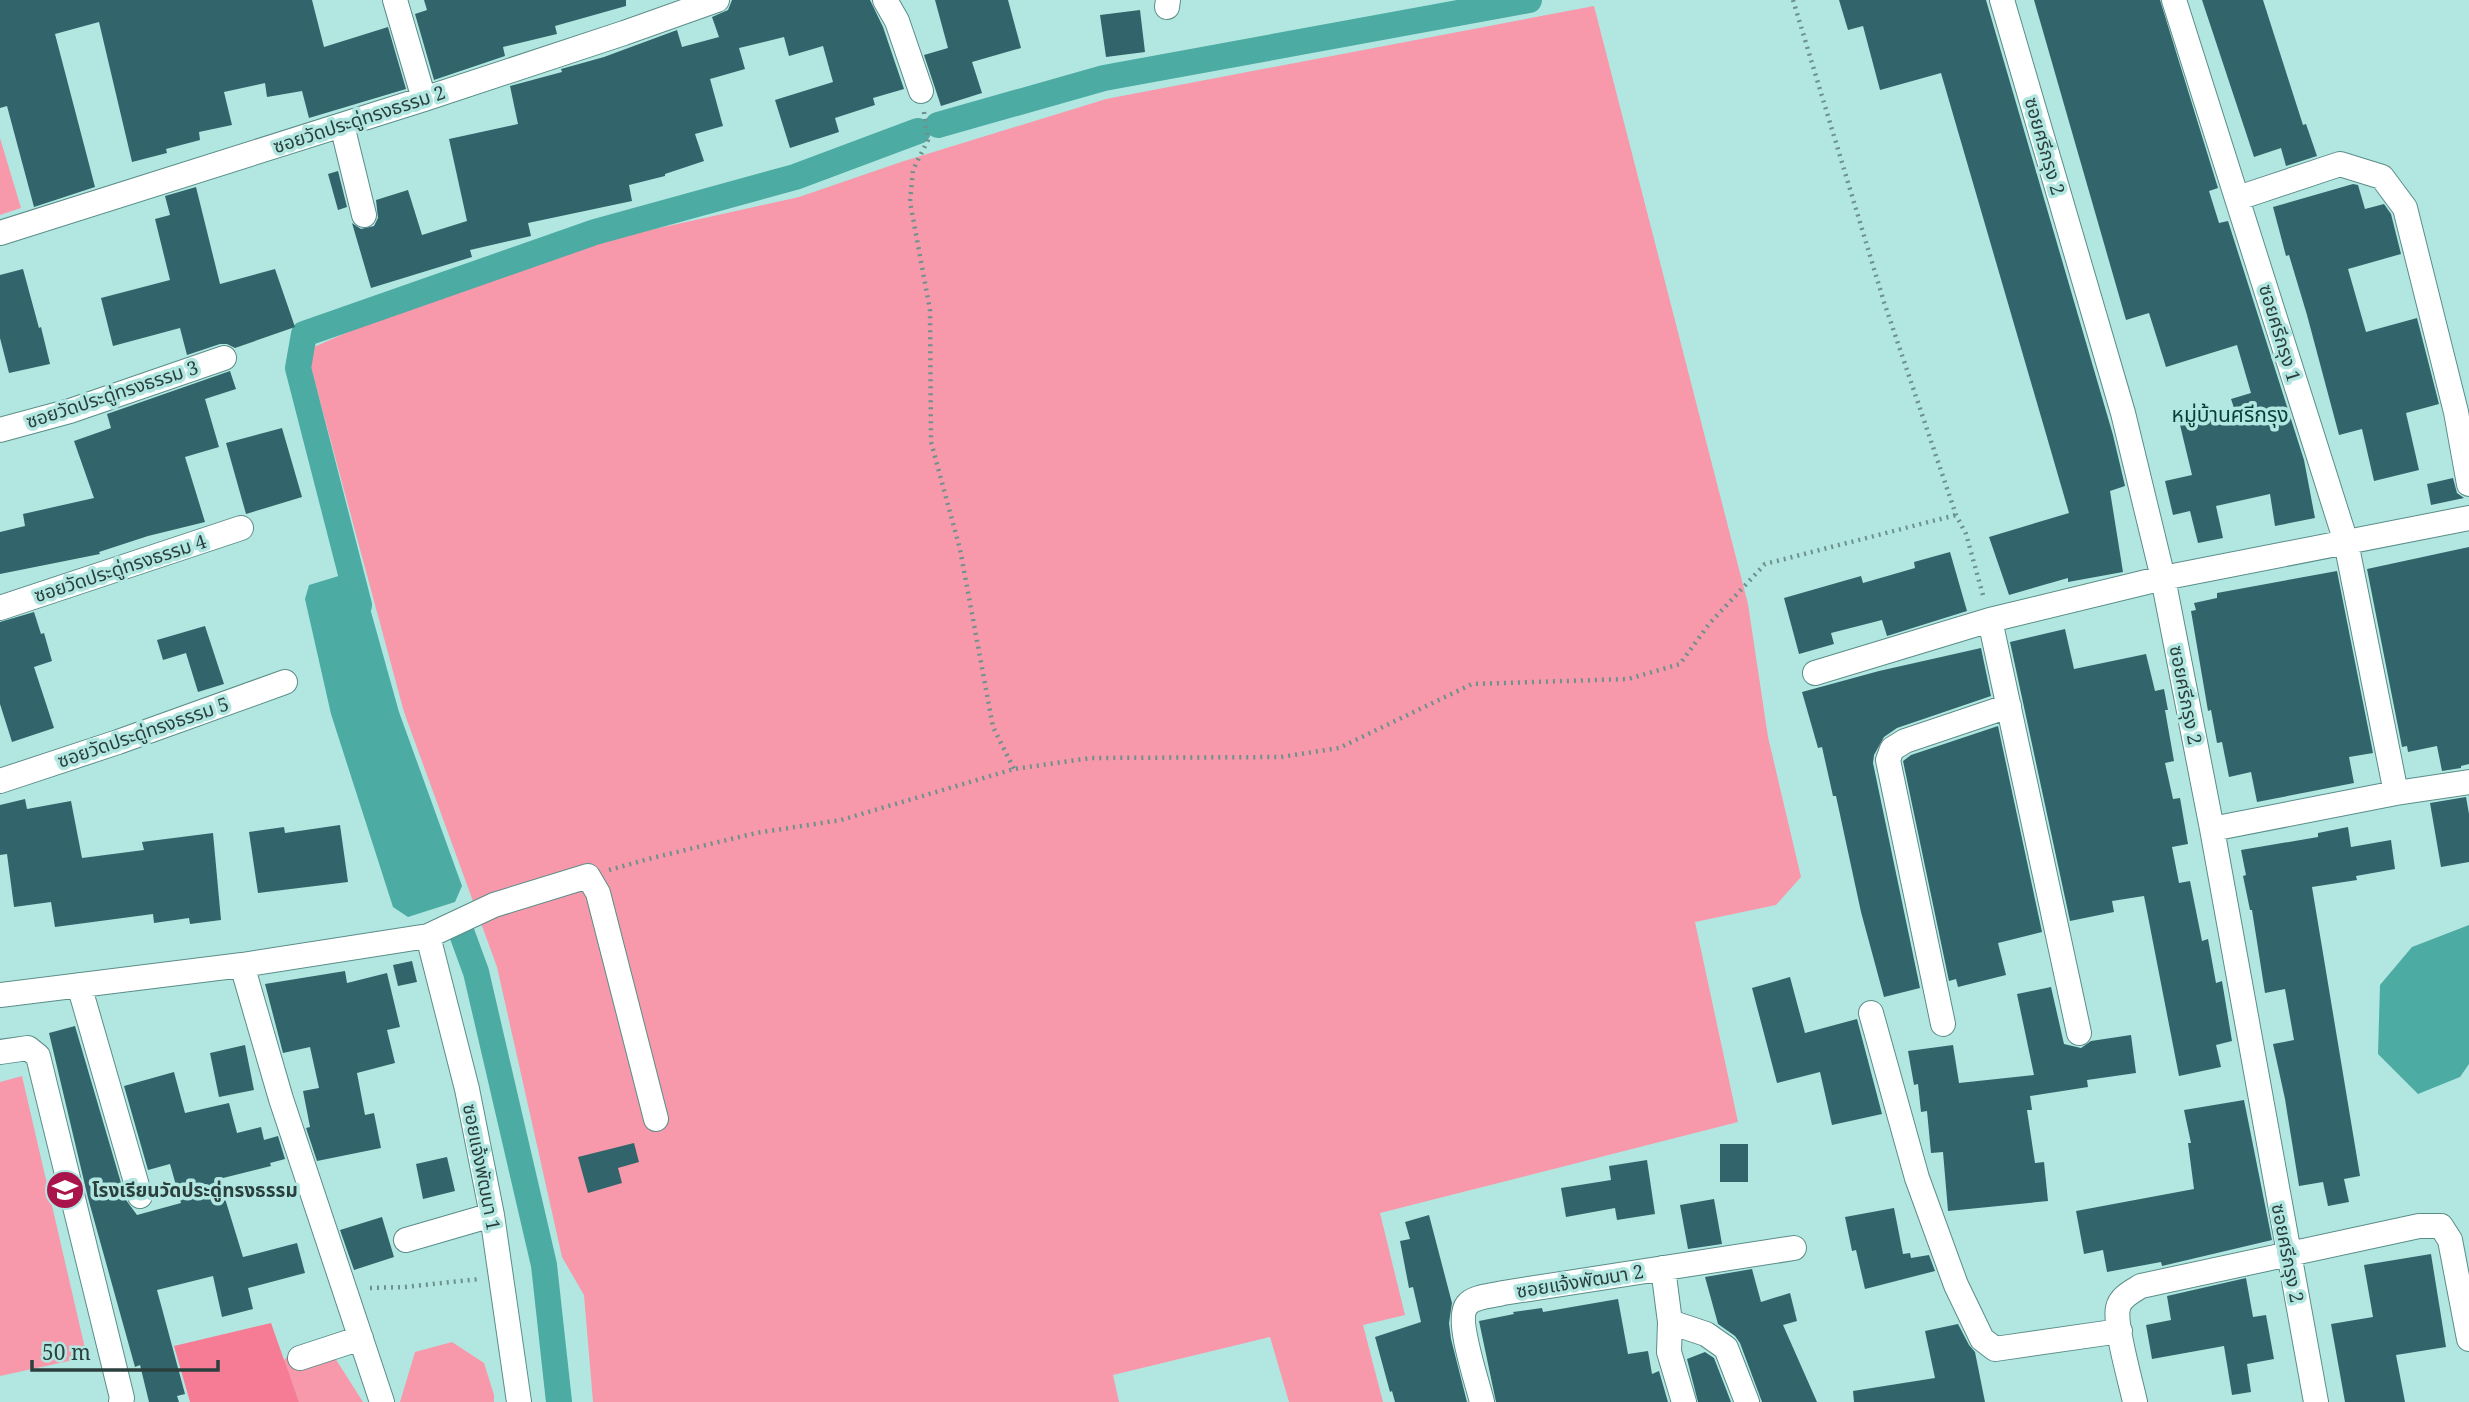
<svg xmlns="http://www.w3.org/2000/svg" width="2469" height="1402" font-family="'Noto Serif','Noto Sans Thai',serif">
<style>
.green{fill:#f799aa}
.forest{fill:#f67c96}
.water{fill:#4caba3}
.lines{fill:none;stroke-linecap:round;stroke-linejoin:round}
.canal{stroke:#4caba3;stroke-width:26}
.building{fill:#32646b}
.minor-casing{stroke:#5a8d88;stroke-width:26}
.path{stroke:#6d918d;stroke-width:4.5;stroke-dasharray:2 5;stroke-linecap:butt}
.minor{stroke:#fff;stroke-width:24}
.labels{text-anchor:middle;dominant-baseline:central;stroke-width:7;stroke-linejoin:round;paint-order:stroke}
.street-label{font-size:19px;fill:#2b403e;stroke:#b2e7e1}
.poi-label{font-size:19px;font-weight:bold;fill:#2b403e;stroke:#b2e7e1;text-anchor:start}
.neighbourhood-label{font-size:21px;fill:#053f3b;stroke:#b2e7e1}
</style>
<rect width="100%" height="100%" fill="#b2e7e1"/>
<path class="green" d="M1594 6 1748 604 1768 737 1801 877 1776 905 1695 922 1738 1122 1380 1213 1405 1315 1363 1325 1383 1402H1289L1270 1337 1113 1375 1119 1402H593L584 1295 562 1257 497 967 404 712 310 364 314 347 411 304 596 242 799 197 901 162 1106 99Z
M0 138 21 208 0 215Z
M22 1076 87 1357 0 1376V1082Z
M452 1342 484 1363 494 1395V1402H400L415 1352Z
M297 1347H328L363 1402H299L283 1361Z"/>
<path class="forest" d="M271 1323 299 1402H190L174 1346Z"/>
<path class="water" d="M352 572 361 576 399 712 462 886 455 902 408 917 393 907 331 714 305 599 309 585Z
M2469 925V1064L2460 1077 2418 1094 2378 1054 2380 985 2412 947Z"/>
<g class="lines">
<path class="canal" d="M938 125 1104 78 1529 0
M359 605 298 368 304 334 595 232 795 177 918 131
M461 931 476 972 544 1265 559 1402"/>
</g>
<path class="building" d="M0 0H312L324 47 388 27 406 89 309 118 302 91 267 97 265 83 224 92 232 125 199 132 200 140 166 149 167 153 132 162 99 22 55 34 95 187 34 207 7 106 0 108Z
M424 0H626V6L555 26 557 34 503 47 505 56 434 80 415 14 427 10Z
M732 0H870L883 27 904 89 873 98 875 105 835 118 839 132 790 148 775 100 833 82 823 46 789 56 784 37 739 48 745 69 710 79 723 126 695 134 704 161 665 174V176L629 185 632 201 528 223 531 236 470 250 472 257 371 288 352 223 361 229 374 226 378 218 376 200 408 190 422 235 467 221 449 139 518 124 510 86 562 72 561 69 604 57 677 30 682 47 719 37 712 17 728 10Z
M935 0H1008L1021 48 972 62 982 93 941 106 924 55 948 48Z
M1839 0H1986L2113 435 2125 486 2110 491 2123 572 2068 582V578L2009 595 1989 537 2069 513 1941 73 1880 90 1863 26 1848 30Z
M2034 0H2160L2218 188 2209 191 2219 223 2228 221 2304 460 2315 518 2275 526 2270 494 2216 506 2223 538 2198 543 2190 511 2173 515 2165 481 2192 475 2180 425 2235 411 2231 399 2251 393 2237 345 2166 367 2149 313 2126 320Z
M2202 0H2263L2303 125 2306 124 2317 156 2286 166 2281 148 2254 157Z
M1140 10 1145 52 1106 57 1100 15Z
M338 171 347 207 338 210 328 174Z
M2353 184 2358 185 2365 209 2384 204 2391 214 2401 254 2348 269 2366 332 2417 318 2439 404 2406 413 2419 470 2374 481 2362 429 2339 435 2307 315 2289 255 2286 256 2273 207Z
M196 187 220 284 275 269 295 327 235 348 227 344H220L187 355 180 328 113 346 101 298 170 280 155 219 170 215 165 196Z
M23 269 39 328 41 327 50 364 9 373 0 338V275Z
M230 371 236 389 205 399 219 447 185 457 205 522 148 536 99 552 100 554 0 574V532L25 526 23 514 94 498 74 441 111 428 107 414Z
M282 428 302 497 246 514 226 443Z
M2453 478 2457 493 2464 498 2431 505 2427 484Z
M2469 547V764L2461 766V768L2442 771 2437 746 2408 752 2407 746 2402 747 2367 569Z
M1950 552 1967 611 1887 636 1882 620 1831 633 1834 644 1799 654 1784 598 1861 576 1863 583 1915 568 1914 562Z
M2337 571 2373 753 2349 757 2354 783 2257 802 2251 772 2229 777 2222 742 2217 743 2211 710 2208 711 2191 611 2196 610 2194 603 2217 598V593Z
M34 612 41 634 44 633 52 661 34 667 54 728 12 742 0 704V622Z
M205 626 224 684 198 692 186 653 163 660 157 640Z
M2065 629 2074 669 2146 654 2155 691 2164 689 2168 710H2165L2174 761 2165 763 2173 799 2180 798 2188 844 2172 847 2179 883 2190 881 2202 941 2208 939 2216 983 2222 981 2232 1041 2216 1045 2221 1067 2179 1076 2144 896 2112 901 2114 912 2070 921 2010 642Z
M1981 648 1991 696 1897 728 1884 737 1874 755 1873 763 1920 988 1884 997 1861 912 1836 796H1833L1822 747 1818 748 1802 692 1879 671Z
M1998 726 2042 932 1998 943 2006 975 1958 987 1956 979 1949 981 1903 761 1911 755Z
M2466 797 2469 814V862L2441 867 2430 803Z
M25 799 27 809 71 801 82 858 144 850 142 842 213 833 221 920 190 924 189 918 154 923 153 914 55 927 51 902 14 907 7 854 0 855V805Z
M340 825 348 882 258 893 249 832 284 827 285 833Z
M2348 827 2351 847 2391 840 2395 869 2356 876 2357 880 2312 887 2360 1176 2344 1179 2349 1202 2328 1206 2323 1182 2299 1186 2285 1099 2273 1044 2294 1040 2285 989 2265 993 2252 910H2250L2243 876 2246 875 2241 850 2318 837V833Z
M412 961 417 982 398 986 393 965Z
M345 971 347 983 387 973 400 1027 387 1030 395 1063 357 1073 365 1115 374 1113 381 1148 317 1161 306 1128 310 1127 303 1091 319 1088 310 1047 283 1053 265 984Z
M1790 977 1805 1033 1857 1019 1882 1114 1832 1125 1820 1072 1777 1083 1752 988Z
M2051 987 2064 1044 2081 1048 2091 1041 2131 1035 2136 1073 2087 1080 2088 1087 2030 1096 2032 1110H2027L2035 1163 2044 1162 2048 1201 1948 1211 1943 1152 1931 1153 1927 1111 1921 1112 1918 1084 1914 1085 1908 1051 1953 1045 1959 1083 2034 1075 2017 994Z
M75 1026 126 1200 137 1215 181 1203 170 1164 148 1170 124 1086 174 1072 185 1113 229 1103 237 1133 261 1127 264 1140 278 1136 285 1159 270 1163 271 1166 219 1179 243 1257 297 1243 305 1273 248 1288 253 1309 222 1317 213 1276 157 1290 185 1394 177 1396 179 1402H149L140 1365 135 1367 88 1198 49 1033Z
M245 1045 254 1090 219 1097 210 1053Z
M2244 1100 2272 1240 2162 1266 2161 1262 2107 1272 2103 1250 2084 1254 2076 1211 2194 1189 2188 1143H2191L2184 1110Z
M634 1143 639 1162 618 1168 622 1183 588 1193 578 1157Z
M1720 1144H1748V1182H1720Z
M447 1157 455 1191 423 1199 416 1164Z
M1647 1160 1655 1214 1617 1220 1615 1208 1566 1217 1561 1188 1611 1180 1609 1166Z
M1714 1199 1722 1244 1688 1249 1680 1205Z
M1894 1208 1903 1254 1910 1253 1911 1258 1929 1255 1935 1271 1865 1289 1856 1250 1852 1251 1845 1217Z
M1429 1215 1452 1303 1449 1323 1451 1339 1467 1402H1395L1392 1391 1390 1392 1375 1337 1421 1322 1413 1287 1409 1288 1400 1241 1410 1239 1405 1222Z
M382 1217 394 1257 354 1270 340 1230Z
M2431 1254 2446 1347 2396 1355 2405 1402H2345L2331 1324 2373 1317 2364 1265Z
M1752 1269 1761 1302 1790 1293 1797 1321 1783 1325 1817 1402H1762L1740 1343 1735 1336 1718 1324 1705 1277Z
M2246 1278 2253 1317 2266 1315 2274 1359 2247 1364 2251 1392 2232 1395 2224 1346 2152 1359 2146 1325 2171 1320 2167 1296Z
M1618 1299 1628 1354 1648 1351 1652 1374 1659 1371 1668 1402H1496L1479 1321 1514 1314 1513 1312 1542 1308 1543 1312Z
M1958 1324 1969 1345 1975 1352 1985 1402H1854L1853 1391 1935 1378 1925 1331Z
M1705 1352 1714 1358 1731 1402H1698L1687 1359Z"/>
<g class="lines">
<defs>
<path id="minor" d="M395 0 424 99
M885 0 897 21 921 91
M2002 0 2123 413 2163 578 2212 829 2316 1402
M2174 0 2346 542 2396 793
M1167 7 1168 0
M342 125 364 215
M2238 198 2340 164 2382 177 2405 208 2456 412 2469 484
M0 233 424 99 624 33 717 0
M0 430 70 411 224 358
M0 608 241 528
M1990 620 2079 1033
M1815 673 1990 620 2163 578 2469 518
M0 781 118 742 285 682
M2212 829 2396 793 2469 782
M428 936 467 1089 492 1215 519 1402
M242 965 281 1099 382 1402
M79 985 140 1196
M0 995 242 965 428 936 494 905 588 876 598 893 656 1119
M1871 1013 1917 1178 1956 1285 1982 1339 1995 1349 2120 1331
M1943 1024 1888 760 1892 749 1905 741 2009 706
M0 1052 28 1048 38 1056 122 1398 121 1402
M406 1240 492 1215
M1663 1268 1670 1322
M300 1358 361 1338
M1482 1402C1478 1384 1455 1319 1467 1305 1474 1296 1493 1296 1503 1293L1794 1248
M1684 1402 1669 1352 1670 1322 1706 1334 1726 1348 1747 1402
M2135 1402C2131 1383 2114 1324 2118 1308 2120 1297 2133 1291 2141 1286L2419 1226H2441L2450 1240 2469 1339"/>
</defs>
<use href="#minor" class="minor-casing"/>
<path class="path" d="M1793 0 1884 302 1956 515 1966 534 1984 599
M924 112 928 140 913 170 910 202 930 310 931 442 960 549 993 727 1014 769
M609 870 652 858 756 833 841 820 1014 769 1091 758 1281 757 1339 748 1472 684 1628 679 1680 664 1709 624 1765 564 1956 515
M370 1288 405 1287 480 1279"/>
<use href="#minor" class="minor"/>
</g>
<defs>
<symbol id="school-disc" viewBox="-11 -11 22 22"><circle r="9.5" fill="#a9154a" stroke="#b2e7e1"/><path d="M0-5L7-2L0 1L-7-2ZM-4 1L0 2.5L4 1V4Q0 6-4 4Z" fill="#fff"/></symbol>
</defs>
<g fill-rule="evenodd">
<use href="#school-disc" x="43" y="1168" width="44" height="44"/>
</g>
<g class="labels">
<g class="street-label">
<text transform="translate(359 119) rotate(-18)">ซอยวัดประดู่ทรงธรรม 2</text>
<text transform="translate(2045 146) rotate(74)">ซอยศรีกรุง 2</text>
<text transform="translate(2280 333) rotate(73)">ซอยศรีกรุง 1</text>
<text transform="translate(112 394) rotate(-18)">ซอยวัดประดู่ทรงธรรม 3</text>
<text transform="translate(120 568) rotate(-18)">ซอยวัดประดู่ทรงธรรม 4</text>
<text transform="translate(2186 695) rotate(79)">ซอยศรีกรุง 2</text>
<text transform="translate(143 732) rotate(-19)">ซอยวัดประดู่ทรงธรรม 5</text>
<text transform="translate(482 1167) rotate(79)">ซอยแจ้งพัฒนา 1</text>
<text transform="translate(2288 1253) rotate(79)">ซอยศรีกรุง 2</text>
<text transform="translate(1580 1281) rotate(-9)">ซอยแจ้งพัฒนา 2</text>
</g>
<g class="poi-label">
<text x="92" y="1190">โรงเรียนวัดประดู่ทรงธรรม</text>
</g>
<g class="neighbourhood-label">
<text x="2230" y="414">หมู่บ้านศรีกรุง</text>
</g>
</g>
<path d="M32 1360v10h186v-10" fill="none" stroke="#2b403e" stroke-width="3.5"/>
<text x="42" y="1360" font-size="21" fill="#2b403e" stroke="#b2e7e1" stroke-width="5" paint-order="stroke">50 m</text>
</svg>
